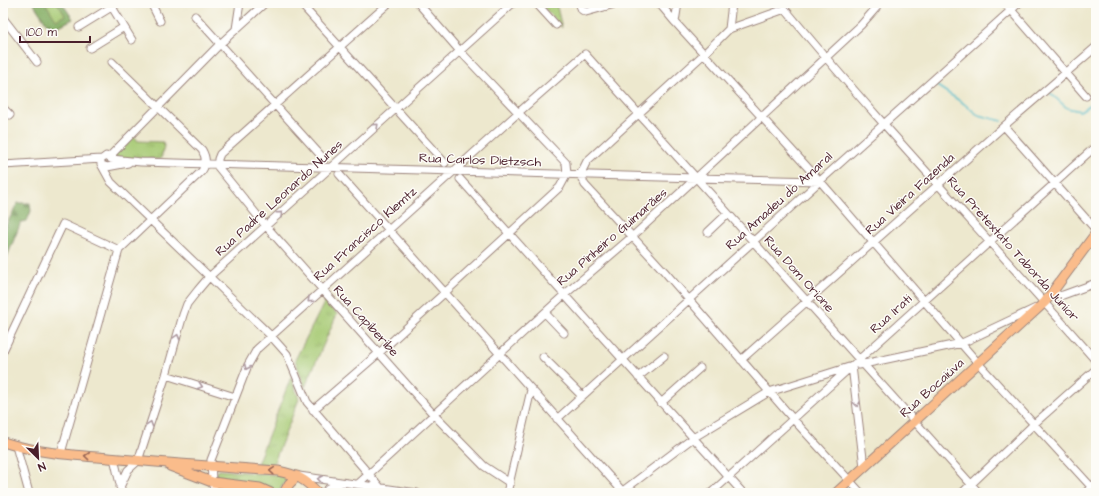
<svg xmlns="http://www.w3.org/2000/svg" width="1099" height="496" font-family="'Architects Daughter',sans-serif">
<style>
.grass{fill:url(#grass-tufts);stroke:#78744e}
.forest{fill:url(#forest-firs);stroke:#676648}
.pitch{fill:#a6c972;stroke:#78744e}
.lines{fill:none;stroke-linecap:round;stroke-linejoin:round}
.stream{stroke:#50bccb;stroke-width:1.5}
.minor-casing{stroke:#9c847c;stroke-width:9}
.major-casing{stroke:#9c847c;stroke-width:11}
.minor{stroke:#fff;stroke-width:7}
.major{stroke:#fabc8b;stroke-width:9}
.oneway{stroke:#ae9aa0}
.oneway2{stroke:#996656}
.labels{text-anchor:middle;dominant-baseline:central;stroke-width:3;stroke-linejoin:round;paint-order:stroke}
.street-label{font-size:13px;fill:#4a1f2b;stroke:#fdfcf7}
</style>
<defs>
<pattern id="grass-tufts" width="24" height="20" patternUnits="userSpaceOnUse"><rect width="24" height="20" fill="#a6c972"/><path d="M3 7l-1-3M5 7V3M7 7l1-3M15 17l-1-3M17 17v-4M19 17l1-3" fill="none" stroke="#90ac63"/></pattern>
<pattern id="forest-firs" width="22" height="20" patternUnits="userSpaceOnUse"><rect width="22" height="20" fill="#84ad64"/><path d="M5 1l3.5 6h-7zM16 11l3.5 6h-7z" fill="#6e8c53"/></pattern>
</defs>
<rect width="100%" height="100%" fill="#fdfcf7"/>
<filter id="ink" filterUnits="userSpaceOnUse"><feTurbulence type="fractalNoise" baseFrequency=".025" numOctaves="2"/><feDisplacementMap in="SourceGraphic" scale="8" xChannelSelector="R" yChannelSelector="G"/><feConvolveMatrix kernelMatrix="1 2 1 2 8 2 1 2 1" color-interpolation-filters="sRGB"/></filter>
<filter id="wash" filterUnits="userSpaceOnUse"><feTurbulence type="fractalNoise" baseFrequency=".012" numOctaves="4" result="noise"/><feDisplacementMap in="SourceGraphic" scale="16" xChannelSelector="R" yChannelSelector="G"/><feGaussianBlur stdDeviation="0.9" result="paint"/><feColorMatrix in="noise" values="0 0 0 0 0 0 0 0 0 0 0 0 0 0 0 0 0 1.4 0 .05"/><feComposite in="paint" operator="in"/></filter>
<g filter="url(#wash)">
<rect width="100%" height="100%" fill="#ede8ce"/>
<path class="grass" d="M540 3H556L562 28Z
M133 135 138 141 163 142 164 146 161 159 112 158Z
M325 301 337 314 305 387 295 360Z
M291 377 299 399 273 465 257 464Z
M219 470 279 475 289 477 278 492 266 487 219 479 216 476V472Z"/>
<path class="forest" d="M33 3H62L73 19 51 30Z
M18 203H30L31 211 27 221 21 222 3 267V233L6 225Z"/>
<path class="pitch" d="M47 3H57L65 15 56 20 46 4Z"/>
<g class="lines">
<path class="stream" d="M934 84 963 103 978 115 1002 121
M1049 92 1067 108 1080 111 1096 101"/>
</g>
</g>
<g filter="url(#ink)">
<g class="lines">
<defs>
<path id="minor" d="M151 3 160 21
M300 3 445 163
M389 3 220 154 218 159V167L266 226 434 415 484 466 510 483
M536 3 556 25
M579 3 582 10 586 12 615 4
M659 3 675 22 820 181 978 363 1096 492
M1005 3 1086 96
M112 7 132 40
M785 9 729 29 704 54 587 161 580 175 585 185 664 271 793 419 861 493
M785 9C885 130 993 243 1096 361
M195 16 324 159
M3 18 37 62
M675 22 678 3
M79 27 118 3
M236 29 240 3
M729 29 732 3
M90 48 124 27
M3 108 10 115
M1004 126 1096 230
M109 157 220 44 265 3
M101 164 111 182 271 336 287 354 307 402 385 493
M3 165 102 159 106 156 111 159 141 162 696 178 820 181
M102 165 107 167 128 163
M339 174 624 493
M460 179 743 493
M708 232 727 214
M1059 296 1057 297 1056 295 1057 294 1059 296 1063 295 1096 283
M545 313 564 333
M3 351 63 224 119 250
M543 357 582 396
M741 360 1004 126 1096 47
M859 365 962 343 1036 308
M852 366 864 467
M166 375 235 397
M638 377 664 356
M661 403 700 368
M313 410 379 353 560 187 567 174 566 163 459 50 418 3
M557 419 820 181 1019 3
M16 446 29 493
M61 453 119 250 202 171C207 164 206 157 202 150L112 62
M114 458 122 493
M299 476 417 493
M358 484 564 295 633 236 696 178 861 25 876 8 877 3
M120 487 128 470 138 461 166 375 183 315 187 304 198 290 209 277 513 3
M215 493 212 482 211 460 248 365 257 349 518 113 585 54 979 493
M324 493 329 488 341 483
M507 493 531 390
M620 493 693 438 769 392 849 367
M711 493 1096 146
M962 493 1034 424 1096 369
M1085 493 1096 483"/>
<path id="major" d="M3 442C37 453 73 455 108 458 165 463 221 467 278 471 297 475 305 479 318 493
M170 466 212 482 260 488 271 493
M284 493 289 484 297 476
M836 493 1045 302 1096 233"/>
</defs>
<use href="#minor" class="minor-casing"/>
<use href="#major" class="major-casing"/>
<use href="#minor" class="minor"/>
<use href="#major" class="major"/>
</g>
<defs><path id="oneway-chevron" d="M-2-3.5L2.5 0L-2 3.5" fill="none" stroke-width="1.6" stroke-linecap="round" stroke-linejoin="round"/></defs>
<g class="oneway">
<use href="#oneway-chevron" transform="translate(376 126) rotate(-43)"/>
<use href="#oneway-chevron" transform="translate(280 214) rotate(-42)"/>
<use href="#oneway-chevron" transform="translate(310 300) rotate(137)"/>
<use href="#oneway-chevron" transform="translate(177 337) rotate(-74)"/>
<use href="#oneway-chevron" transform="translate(247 367) rotate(113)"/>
<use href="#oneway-chevron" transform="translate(200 386) rotate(18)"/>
<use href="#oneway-chevron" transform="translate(857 404) rotate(83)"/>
<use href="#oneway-chevron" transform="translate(150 424) rotate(-72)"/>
<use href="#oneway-chevron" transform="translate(320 479) rotate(-171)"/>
</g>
<g class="oneway2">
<use href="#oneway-chevron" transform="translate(87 456) rotate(-174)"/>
<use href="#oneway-chevron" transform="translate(272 471) rotate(-175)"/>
</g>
</g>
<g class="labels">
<g class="street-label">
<text transform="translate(480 160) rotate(2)">Rua Carlos Dietzsch</text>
<text transform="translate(910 194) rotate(-42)">Rua Vieira Fazenda</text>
<text transform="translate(279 198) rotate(-42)">Rua Padre Leonardo Nunes</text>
<text transform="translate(779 201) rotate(-42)">Rua Amadeu do Amaral</text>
<text transform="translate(365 234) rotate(-42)">Rua Francisco Klemtz</text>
<text transform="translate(612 237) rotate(-41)">Rua Pinheiro Guimarães</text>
<text transform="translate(1013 249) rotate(48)">Rua Pretextato Taborda Júnior</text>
<text transform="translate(799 274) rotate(48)">Rua Dom Orione</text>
<text transform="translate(891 314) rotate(-42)">Rua Irati</text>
<text transform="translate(366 321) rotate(48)">Rua Capiberibe</text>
<text transform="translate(932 388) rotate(-42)">Rua Bocaiúva</text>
</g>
</g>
<rect width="1099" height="496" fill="none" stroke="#fdfcf7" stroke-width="16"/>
<g transform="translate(38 458) rotate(156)" stroke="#fdfcf7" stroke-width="3" paint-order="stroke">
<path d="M0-3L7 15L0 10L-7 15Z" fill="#4a1f2b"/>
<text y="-6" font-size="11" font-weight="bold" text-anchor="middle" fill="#4a1f2b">N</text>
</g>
<path d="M20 36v6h70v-6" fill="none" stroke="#4a1f2b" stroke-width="2"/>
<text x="26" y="36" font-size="12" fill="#4a1f2b" stroke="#fdfcf7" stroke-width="3" paint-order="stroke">100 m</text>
</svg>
